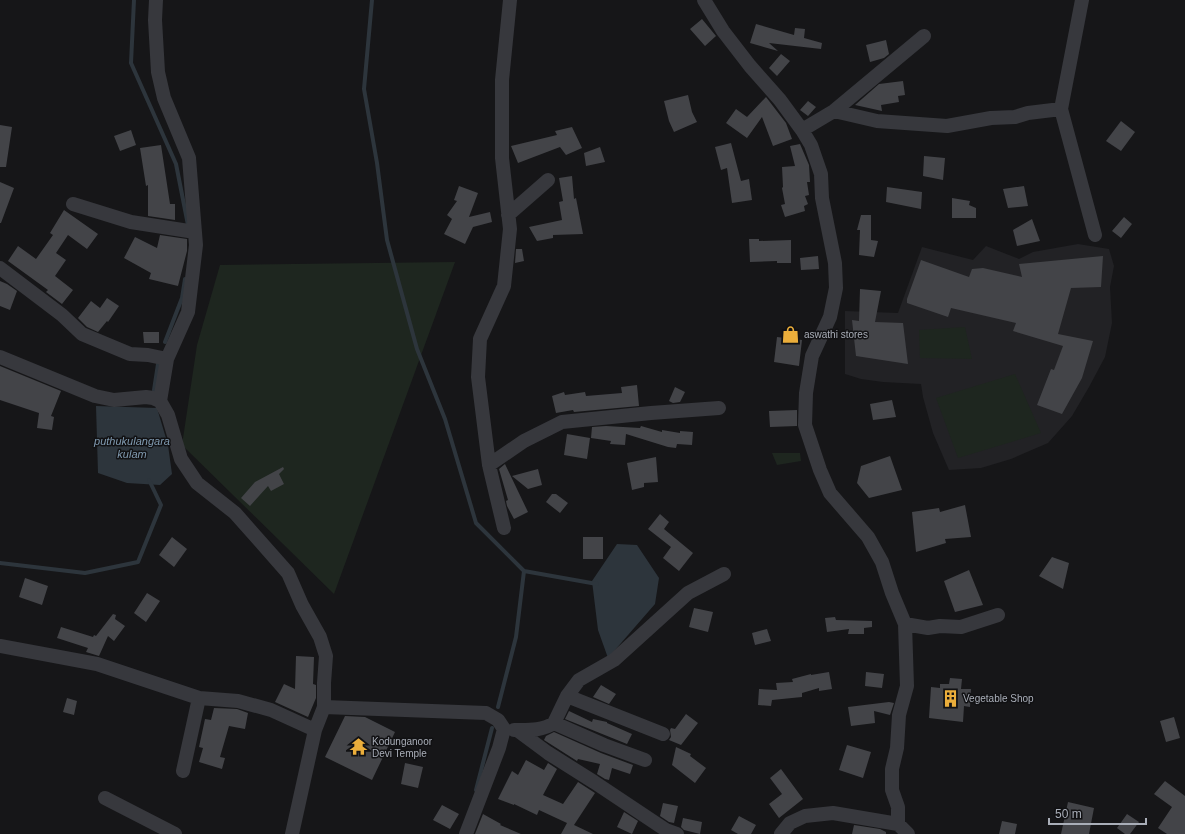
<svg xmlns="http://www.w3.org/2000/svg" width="1185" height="834" font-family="Helvetica,sans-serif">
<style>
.built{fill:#222225}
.green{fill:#1e261f}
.water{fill:#2d353c}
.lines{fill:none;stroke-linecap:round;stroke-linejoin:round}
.stream{stroke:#2d353c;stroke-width:4}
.building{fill:#434448}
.street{stroke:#37383d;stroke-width:14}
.labels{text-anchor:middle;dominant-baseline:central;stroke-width:3;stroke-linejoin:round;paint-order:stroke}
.poi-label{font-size:10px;fill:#a9aeb8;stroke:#111113;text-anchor:start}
.water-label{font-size:11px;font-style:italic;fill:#819bb1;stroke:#111113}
</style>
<rect width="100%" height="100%" fill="#161618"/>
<path class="built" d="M1078 244 1109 249 1114 266 1110 287 1112 323 1105 357 1089 387 1072 416 1048 443 1011 459 981 468 949 470 933 433 923 397 921 384 883 382 861 379 845 374V311L898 313 922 247 973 260 986 246 1019 259 1033 252Z"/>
<path class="green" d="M455 262 334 594 182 445 197 345 220 265Z
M965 327 972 359 920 358 919 330Z
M1015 374 1041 433 958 458 936 398Z
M772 453H800L801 461 777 465Z"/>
<path class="water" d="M96 406 157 408 168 445 172 474 160 485 127 483 98 473Z
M617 544 637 545 659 578 655 604 608 658 598 630 592 581Z"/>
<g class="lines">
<path class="stream" d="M134 0 131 63 176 164 188 225
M372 0 364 89 377 163 387 240 417 349 445 419 476 523 524 571 597 584
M165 342 182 298 185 279
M154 390 158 364
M0 563 85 573 138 562 161 505 149 480
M498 707 516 637 524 571
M476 790 492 728"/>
</g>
<path class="building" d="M702 19 716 36 705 46 690 29Z
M756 24 794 35 795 28 805 29 804 38 822 43 821 49 769 43 778 51 750 43Z
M886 40 889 54 884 58 870 62 866 45Z
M781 54 790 61 777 76 769 68Z
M903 81 905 95 898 96 899 102 881 105 882 111 855 105 879 84Z
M688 95 692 112 697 122 674 132 669 121 664 101Z
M766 97 786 123 792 139 773 146 762 117 747 138 726 123 736 109 747 117Z
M808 101 816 107 808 116 800 110Z
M1121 121 1135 132 1121 151 1106 141Z
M0 125 12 127 6 167H0Z
M572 127 582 148 566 155 560 147 518 163 511 146 557 135 555 131Z
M131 130 136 145 120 151 114 136Z
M731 143 741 181 749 179 752 200 732 203 727 168 721 170 715 147Z
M800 144 809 165 810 182H807L809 195 805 196 808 204 804 206 805 211 785 217 781 205 785 204 782 188 783 187 782 167 795 166 790 146Z
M161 145 170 204H175V220L148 216V185L146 186 140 148Z
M600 147 605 162 586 166 584 153Z
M924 156 945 158 943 180 923 176Z
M572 176 574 199 576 198 583 234 553 235V238L537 241 529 227 562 220 559 202 563 201 559 178Z
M0 182 14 188 1 223H0Z
M459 186 478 193 469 217 490 212 492 222 473 227 465 244 444 234 452 219 447 215 457 201 454 200Z
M1024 186 1028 206 1008 208 1003 189Z
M887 187 922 192 921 209 886 202Z
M952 198 970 201 969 205 976 208V218H952Z
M64 210 98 234 87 249 68 235 56 253 66 260 55 276 73 290 62 304 46 292 48 290 8 261 18 246 36 259 53 235 50 233Z
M861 215H871V240L878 241 874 257 859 255 860 230H857Z
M1124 217 1132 224 1121 238 1112 231Z
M1032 219 1040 241 1017 246 1013 230Z
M160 235 187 239V251L178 286 149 279 151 273 124 258 135 237 157 248Z
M749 239H759V241L791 240V263H777V261L750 262Z
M516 249H522L524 261 515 263Z
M818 256 819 269 801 270 800 258Z
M1103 256 1101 287 1071 288 1058 334 1093 341 1082 378 1062 414 1037 405 1051 369 1054 370 1063 346 1013 331 1016 323 951 308 948 317 907 303V299L921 260 969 277 972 269 983 268 1022 277 1019 264Z
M0 281 7 284 17 291 10 310 0 306Z
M860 289 881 291 875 322 903 323 908 364 856 356 852 320 859 321Z
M107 298 119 306 108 322 107 321 98 332 87 327 78 318 91 301 100 308Z
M143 332H159V343H144Z
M777 337 802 340 799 366 774 362Z
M0 366 61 391 51 416 54 417 52 430 37 428 39 413 0 400Z
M637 385 639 406 574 412 573 410 556 413 552 396 564 392 565 395 585 392 586 396 622 393 621 387Z
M675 387 685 392 680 402 673 403 669 401Z
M892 400 896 417 873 420 870 404Z
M797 410V426L770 427 769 411Z
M606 426 640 428 641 426 662 432V430L680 433V431L693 432 692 445 677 444 676 448 668 447 626 434 625 445 610 444 611 441 591 438 592 427Z
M567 434 590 438 587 459 564 455Z
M890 456 902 490 869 498 857 483 861 466Z
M656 457 658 482 644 483V487L632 490 627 463Z
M505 464 528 512 514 519 507 506 506 501 508 500 499 469Z
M283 467 284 469 279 474 284 484 271 491 268 486 250 506 241 498 255 482Z
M538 469 542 485 528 489 512 476Z
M552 494H556L568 503 560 513 546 502Z
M965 505 971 537 945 539 946 543 916 552 912 512 939 508 940 512Z
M660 514 669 522 664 529 693 553 679 571 663 558 671 547 648 529Z
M172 537 187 549 174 567 159 555Z
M583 537H603V559H583Z
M1052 557 1069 563 1063 589 1039 576Z
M969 570 983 605 955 612 944 581Z
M25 578 48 586 42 605 19 597Z
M147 593 160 601 146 622 134 613Z
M694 608 713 612 708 632 689 627Z
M113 614 116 615 115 619 125 626 114 641 108 636 99 656 86 652 88 648 57 638 61 627 93 637 94 635 96 636Z
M835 617 836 620 872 621V627L864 628V634H848L849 629 827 632 825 618Z
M767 629 771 641 755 645 752 633Z
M296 656 314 657 313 684 316 685V698L308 717 275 702 284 684 295 689Z
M829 672 832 689 819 691V688L802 693V697L772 700 771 706 758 705 759 689 777 690 776 683 793 682 792 679 811 674V675Z
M866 672 884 674 882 688 865 686Z
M950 678 962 679 961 689H971L970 707 964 706 963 722 929 718 931 687 940 688V684H949Z
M601 685 616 694 609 704 593 697Z
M67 698 77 701 74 715 63 712Z
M889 702 894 703 890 715 874 711 875 723 851 726 848 707Z
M214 708 237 709 248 713 245 729 229 726 220 757 225 758 222 769 199 762 203 748 199 747 205 719 211 720Z
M569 711 592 722 593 719 607 722V723L632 734 627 744 565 719Z
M686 714 698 723 681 745 669 740 671 737 670 730 671 728 675 729Z
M345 716 365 717 395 732 372 780 325 757Z
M1174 717 1180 738 1166 742 1160 721Z
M554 732 601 753 633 765 630 774 612 768 609 780 605 779 597 774 600 764 578 759 577 761 544 740 546 736Z
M847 745 871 752 863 778 839 770Z
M676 747 691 754 690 756 706 768 695 783 672 765Z
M526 760 544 770 548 763 557 769 543 795 563 804 578 782 595 793 574 825 593 834H561L567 823 539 810 537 815 514 804V805L498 799 512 771 518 775Z
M405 763 423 767 418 788 401 784Z
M781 769 803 799 779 818 769 804 782 794 770 778Z
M1165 781 1185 796V834H1167L1158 828 1172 807 1154 794Z
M1068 802 1094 808 1089 834H1061Z
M663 803 678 806 674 823 669 822 660 816Z
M442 805 459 814 450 829 433 820Z
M624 812 638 821 632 834 617 827Z
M483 814 501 824 500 825 521 834H475Z
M1127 814 1139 822 1130 834H1125L1117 828Z
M739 816 756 825 751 834H738L731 830Z
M683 818 702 822 700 834 684 830 681 827Z
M1002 821 1017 824 1015 834H999Z
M854 825 880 829 886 832V834H852Z"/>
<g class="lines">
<path class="street" d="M156 0 155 20 158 72 164 98 189 158 196 245 188 312 167 359 160 401
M704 0 723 31 750 66 780 100 802 130 811 145 821 174 822 198 835 263 836 288 830 317 812 356 806 393 805 425 820 470 830 493 868 537 882 562 892 593 905 624 907 686 899 715 897 748 892 769V790L898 807V824
M1061 109 1082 0
M834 111 877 121 947 126 991 118 1015 117 1028 113 1061 109 1095 235
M802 130 834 111 924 36
M73 204 131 222 195 232
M508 215 548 180
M0 268 62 315 82 334 130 354 148 355 167 359
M0 357 95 396 114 400 146 397 153 398 160 401 168 415 181 459 197 483 235 513 288 573 302 605 320 637 326 656 324 683V707L315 730 292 834
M489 465 524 441 562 422 651 413 719 408
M504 528 489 465 478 377 480 339 504 286 510 229 502 158V80L510 0
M905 624 928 628 940 626 961 627 998 615
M0 646 97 664 199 698 238 701 271 710 315 730
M567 696 663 734
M324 707 486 713 498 720 504 729 499 748 466 834
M554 723 567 696 579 680 614 660 688 593 724 574
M514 730C528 730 542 731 554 723L604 745 645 760
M517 730 548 753 594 782 666 830 677 834
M183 771 199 698
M105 798 175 834
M781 834 790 823 805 816 833 813 898 824 908 834"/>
</g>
<defs>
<symbol id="shop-bare" viewBox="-9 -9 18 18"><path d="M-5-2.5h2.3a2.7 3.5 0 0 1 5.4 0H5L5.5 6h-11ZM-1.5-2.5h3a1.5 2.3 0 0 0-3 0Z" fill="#ebae3b" stroke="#111113" stroke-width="2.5" paint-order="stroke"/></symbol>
<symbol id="building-bare" viewBox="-9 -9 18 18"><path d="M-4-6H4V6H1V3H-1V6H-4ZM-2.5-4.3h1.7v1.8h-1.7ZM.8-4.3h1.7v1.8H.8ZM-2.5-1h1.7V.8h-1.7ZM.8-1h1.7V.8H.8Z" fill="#ebae3b" stroke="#111113" stroke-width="2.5" paint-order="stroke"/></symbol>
<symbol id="temple-bare" viewBox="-9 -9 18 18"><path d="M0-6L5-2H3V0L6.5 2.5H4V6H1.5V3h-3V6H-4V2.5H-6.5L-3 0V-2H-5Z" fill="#ebae3b" stroke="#111113" stroke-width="2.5" paint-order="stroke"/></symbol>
</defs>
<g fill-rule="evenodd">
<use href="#shop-bare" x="778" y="322" width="25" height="25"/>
<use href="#building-bare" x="938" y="686" width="25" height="25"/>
<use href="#temple-bare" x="346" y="734" width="25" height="25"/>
</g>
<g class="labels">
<g class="poi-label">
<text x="804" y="334">aswathi stores</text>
<text x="963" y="698">Vegetable Shop</text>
<text x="372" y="741">Kodunganoor<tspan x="372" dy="12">Devi Temple</tspan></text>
</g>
<g class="water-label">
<text x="132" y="441">puthukulangara<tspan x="132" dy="13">kulam</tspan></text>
</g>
</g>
<path d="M1049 818v6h97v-6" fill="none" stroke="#a9aeb8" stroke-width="2"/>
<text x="1055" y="818" font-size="12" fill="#a9aeb8" stroke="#111113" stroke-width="3" paint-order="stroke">50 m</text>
</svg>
